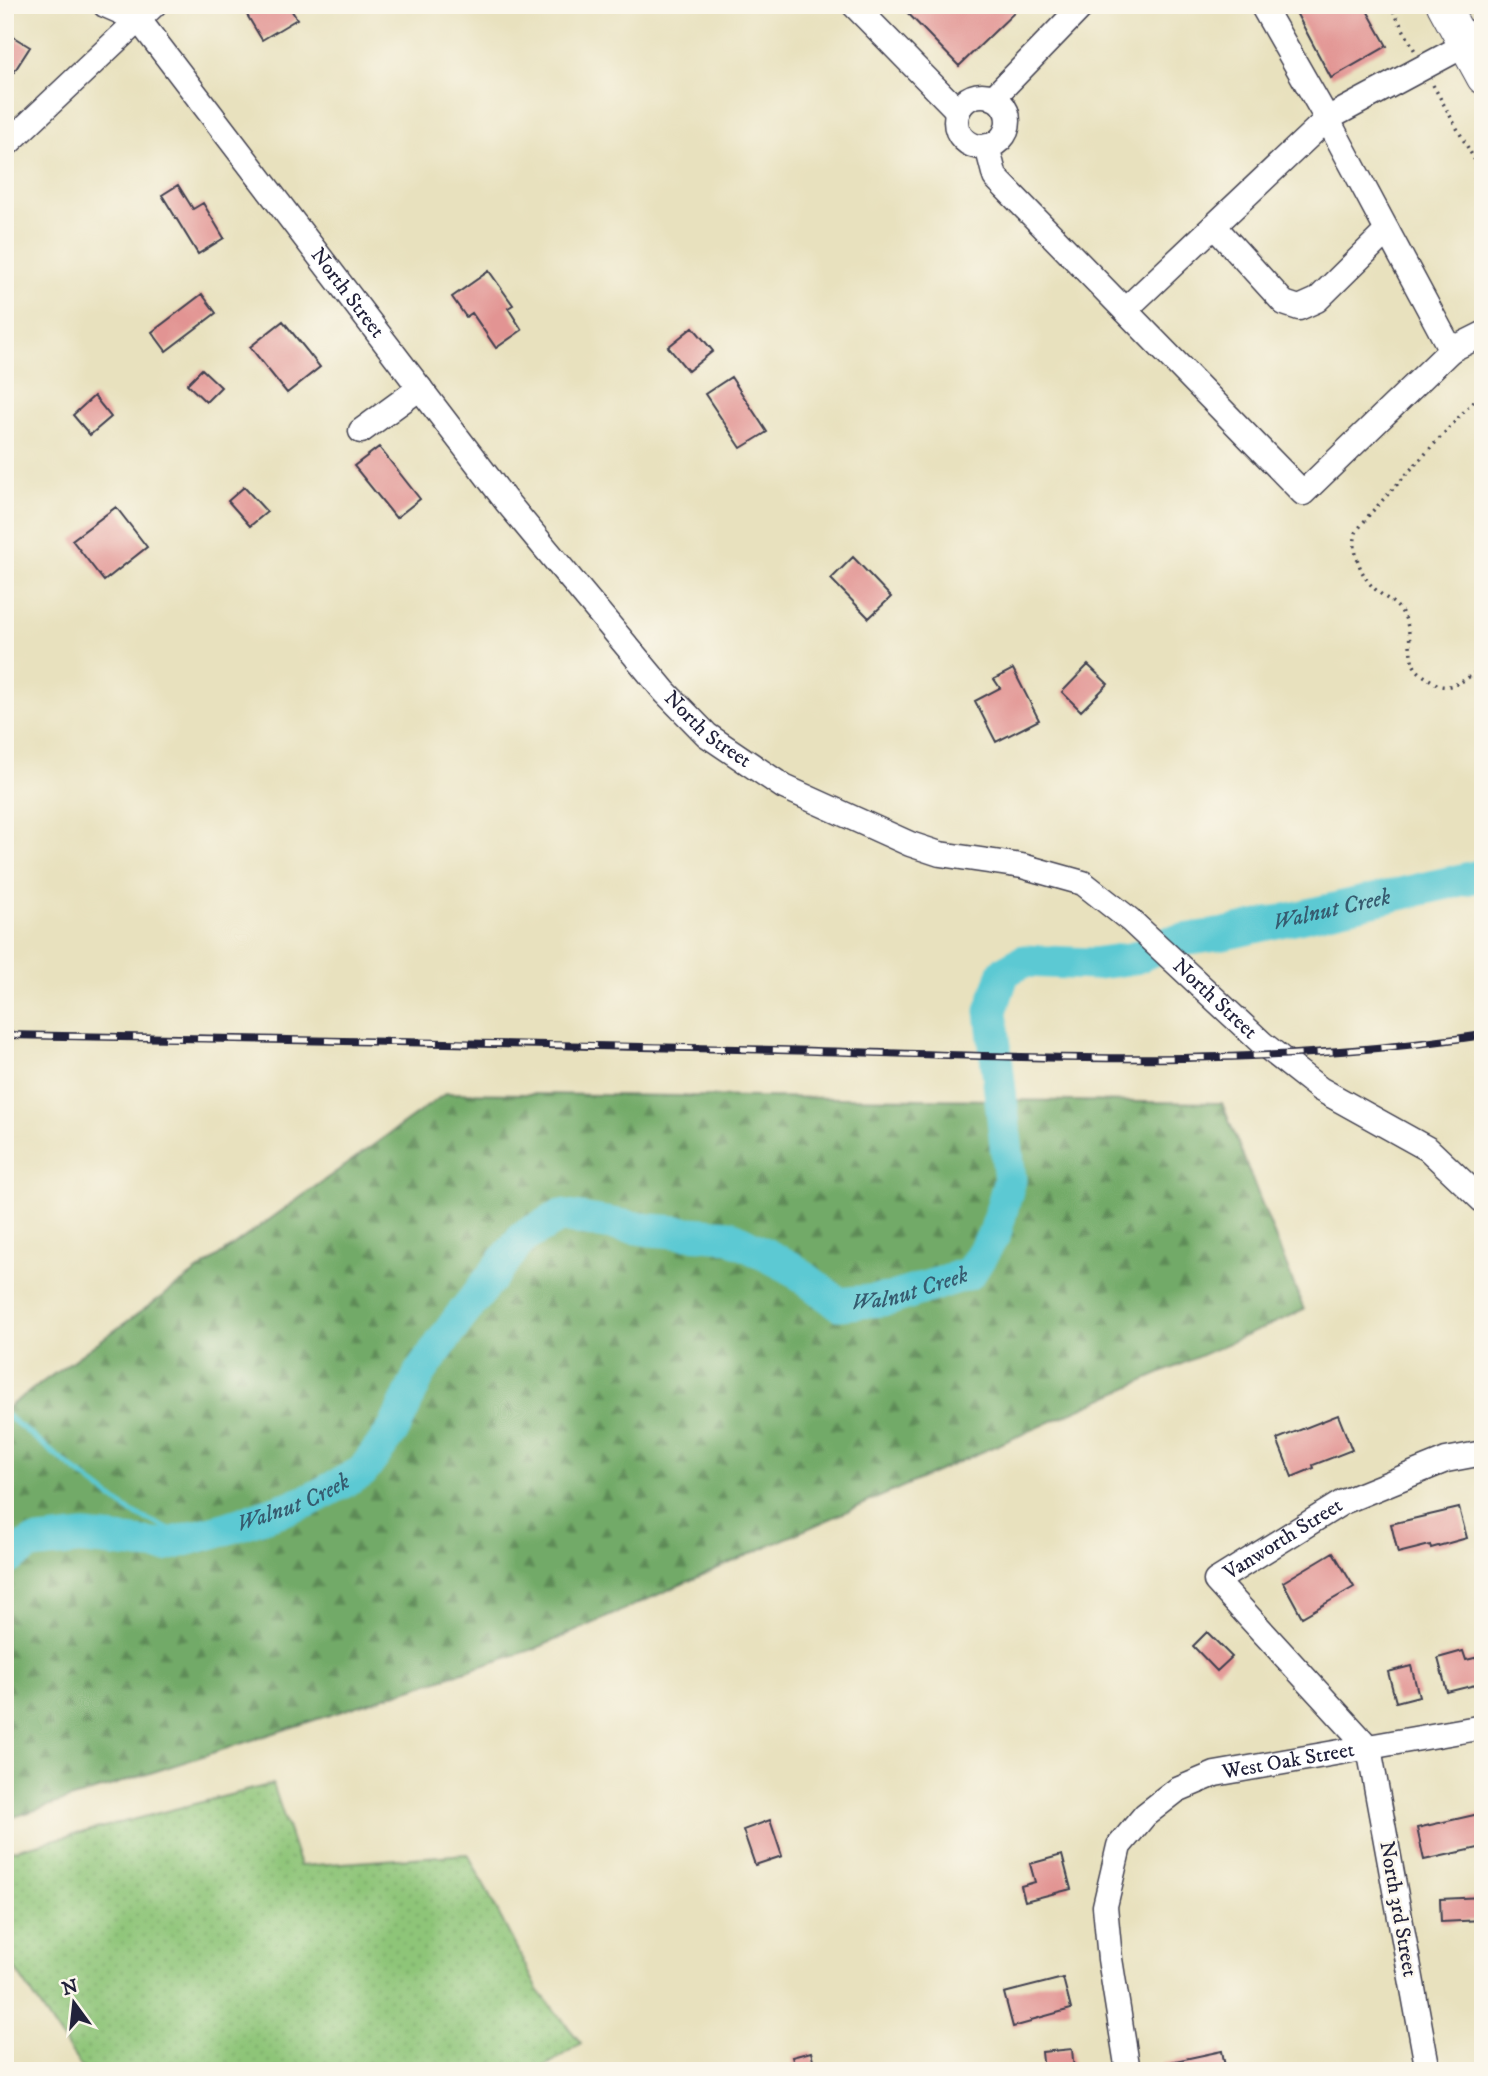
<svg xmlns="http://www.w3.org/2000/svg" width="1488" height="2076" font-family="'IM FELL DW Pica',serif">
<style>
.forest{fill:url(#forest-firs);stroke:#4a6652;stroke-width:2}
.park{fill:url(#park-dots);stroke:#58745a;stroke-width:2}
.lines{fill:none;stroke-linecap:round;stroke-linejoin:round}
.stream{stroke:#5cc9d3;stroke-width:5}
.river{stroke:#5cc9d3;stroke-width:33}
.building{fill:#e29493}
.minor-casing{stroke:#403f4f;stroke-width:27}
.major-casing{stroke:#403f4f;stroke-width:34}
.path{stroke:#403f4f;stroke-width:3.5;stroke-dasharray:2 5;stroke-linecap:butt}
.minor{stroke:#fff;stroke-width:24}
.major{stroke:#fff;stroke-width:32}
.rail-casing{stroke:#22223b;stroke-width:8}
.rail{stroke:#fbf7ec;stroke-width:5;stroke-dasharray:16;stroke-linecap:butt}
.labels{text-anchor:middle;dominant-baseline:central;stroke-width:5;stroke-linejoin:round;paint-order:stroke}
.street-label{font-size:21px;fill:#22223b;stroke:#fbf7ec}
.water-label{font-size:23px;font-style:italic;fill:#365c70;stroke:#fbf7ec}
</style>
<defs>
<pattern id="forest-firs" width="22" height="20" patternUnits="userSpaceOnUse" patternTransform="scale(1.75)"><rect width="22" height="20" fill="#72aa68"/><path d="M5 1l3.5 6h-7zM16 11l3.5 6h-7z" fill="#5d8a57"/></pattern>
<pattern id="park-dots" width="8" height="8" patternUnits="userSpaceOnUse" patternTransform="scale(1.75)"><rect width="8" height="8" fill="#8ec578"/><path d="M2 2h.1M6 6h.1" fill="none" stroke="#7aa969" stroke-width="1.8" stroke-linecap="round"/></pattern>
</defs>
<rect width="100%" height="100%" fill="#fbf7ec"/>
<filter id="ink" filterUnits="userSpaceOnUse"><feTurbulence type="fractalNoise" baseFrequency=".0143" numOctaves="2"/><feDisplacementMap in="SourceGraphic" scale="14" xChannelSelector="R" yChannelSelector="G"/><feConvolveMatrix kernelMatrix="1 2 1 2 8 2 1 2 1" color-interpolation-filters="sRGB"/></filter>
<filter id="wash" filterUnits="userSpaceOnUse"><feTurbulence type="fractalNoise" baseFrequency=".00686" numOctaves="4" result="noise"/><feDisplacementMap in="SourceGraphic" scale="28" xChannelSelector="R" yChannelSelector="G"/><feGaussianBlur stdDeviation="1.57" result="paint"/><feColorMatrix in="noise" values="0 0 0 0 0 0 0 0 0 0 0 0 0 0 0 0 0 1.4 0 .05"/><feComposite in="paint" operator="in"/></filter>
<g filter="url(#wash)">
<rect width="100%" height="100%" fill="#e8e1be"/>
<path class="forest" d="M446 1093 1222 1103 1304 1310 537 1648 5 1820V1409Z"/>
<path class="park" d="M273 1784 300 1866 468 1854 538 1990 581 2043 538 2071H84L5 1954V1852Z"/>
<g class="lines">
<path class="stream" d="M5 1414 63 1461 129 1511 190 1539"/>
<path class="river" id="s1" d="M5 1561 31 1544 85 1538 163 1546 228 1528 308 1501 362 1472 394 1429 420 1373 457 1321 523 1237 561 1216 650 1230 729 1236 790 1267 839 1304 890 1299 970 1273 995 1233 1010 1180 991 1011 1004 972 1024 961 1092 964 1135 958 1170 942 1224 934 1483 875"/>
</g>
<g id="blocks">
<path class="building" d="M241 5H288L297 19 262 40Z
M900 5H1022L959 66Z
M1292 5H1364L1387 46 1331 78Z
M5 32 30 47 5 86Z
M178 185 193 209 203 203 224 238 198 254 162 195Z
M489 271 513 305 508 308 522 330 496 348 472 313 466 317 452 297Z
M202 294 216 313 166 351 152 332Z
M283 321 320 367 287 393 250 347Z
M693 327 713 351 688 371 668 347Z
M202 369 221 387 206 402 187 384Z
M731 377 767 432 741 448 705 394Z
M94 396 111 417 90 435 73 415Z
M379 447 420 499 396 518 354 466Z
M244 487 267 512 250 526 228 501Z
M116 507 147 547 104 581 72 540Z
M853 557 891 597 869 618 831 579Z
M1088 665 1108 684 1081 711 1062 692Z
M1013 669 1039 720 996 742 975 701 1000 688 994 679Z
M1338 1415 1352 1450 1313 1465 1314 1468 1292 1477 1277 1439Z
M1459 1508 1467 1538 1431 1548 1430 1545 1398 1553 1391 1524Z
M1333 1552 1354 1587 1302 1617 1283 1582Z
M1207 1632 1232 1657 1217 1671 1193 1646Z
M1463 1651 1466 1660 1483 1656V1683L1447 1692 1438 1658Z
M1411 1666 1419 1696 1396 1702 1388 1672Z
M1483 1813V1847L1424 1860 1417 1828Z
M770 1820 782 1856 755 1865 743 1830Z
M1062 1855 1071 1889 1025 1901 1021 1886 1035 1882 1030 1864Z
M1483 1897V1920L1441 1922 1440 1899Z
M1063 1978 1071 2009 1031 2020V2022L1013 2027 1004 1993Z
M1072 2049 1074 2071H1044L1042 2052Z
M1222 2051 1226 2071H1161V2064Z
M811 2052 816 2071H796L792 2057Z"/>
</g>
</g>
<g filter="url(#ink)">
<use href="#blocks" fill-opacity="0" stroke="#403f4f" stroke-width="2"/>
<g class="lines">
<defs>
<g id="minor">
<path d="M105 5 139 20"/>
<path id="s2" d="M135 5 139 20 506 501 665 692 707 735 784 787 910 844 940 854 1022 866 1083 883 1130 920 1263 1044 1320 1089 1428 1149 1483 1201"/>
<path d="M854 5 958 111"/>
<circle cx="982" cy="121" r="26"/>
<path d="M993 98 1083 5"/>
<path d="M5 146 154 5"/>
<path d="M987 146 995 177 1303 493 1451 350 1330 124 1262 5"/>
<path d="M1214 226 1284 303 1299 308 1317 300 1387 231"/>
<path d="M1125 310 1327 119 1465 45"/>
<path d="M1451 350 1483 334"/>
<path d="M361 431 420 388"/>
<path id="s3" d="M1128 2071 1110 1959 1105 1906 1119 1846 1145 1815 1177 1790 1215 1774 1483 1727"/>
<path id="s4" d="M1428 2071 1369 1748 1216 1581 1343 1502 1446 1460 1483 1453"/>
</g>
<path id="major" d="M1443 5 1483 78"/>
</defs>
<use href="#minor" class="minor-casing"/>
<use href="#major" class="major-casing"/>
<path class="path" d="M1390 5 1415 51
M1482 5 1483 7
M1433 85 1483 175
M1483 391 1369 515C1365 521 1359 527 1356 533 1351 549 1361 576 1373 587 1383 598 1397 602 1404 616 1412 631 1408 647 1413 663 1415 669 1421 674 1427 678 1431 680 1437 685 1441 686 1456 689 1474 674 1483 665
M342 2071 355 2068 370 2071"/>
<use href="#minor" class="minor"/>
<use href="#major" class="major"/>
<defs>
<path id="rail" d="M5 1035C263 1040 520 1043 778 1050 1012 1056 1250 1071 1483 1035"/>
</defs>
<use href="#rail" class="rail-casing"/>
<use href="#rail" class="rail"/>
</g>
</g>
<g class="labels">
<g class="street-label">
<text stroke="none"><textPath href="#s2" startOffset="359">North Street</textPath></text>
<text stroke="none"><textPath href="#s2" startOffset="926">North Street</textPath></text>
<text stroke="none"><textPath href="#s2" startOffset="1514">North Street</textPath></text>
<text stroke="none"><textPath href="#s4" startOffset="634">Vanworth Street</textPath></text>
<text stroke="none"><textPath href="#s3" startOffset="425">West Oak Street</textPath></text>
<text transform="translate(1398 1909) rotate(80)">North 3rd Street</text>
</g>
<g class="water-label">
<text stroke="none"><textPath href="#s1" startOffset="1792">Walnut Creek</textPath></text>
<text stroke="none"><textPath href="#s1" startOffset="1078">Walnut Creek</textPath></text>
<text stroke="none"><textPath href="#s1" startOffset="301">Walnut Creek</textPath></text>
</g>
</g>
<rect width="1488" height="2076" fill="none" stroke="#fbf7ec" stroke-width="28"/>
<g transform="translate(74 2003) rotate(345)" stroke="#fbf7ec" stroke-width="5" paint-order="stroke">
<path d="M0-5L12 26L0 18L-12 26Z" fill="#22223b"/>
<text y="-10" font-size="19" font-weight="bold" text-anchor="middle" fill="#22223b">N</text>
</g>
</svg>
